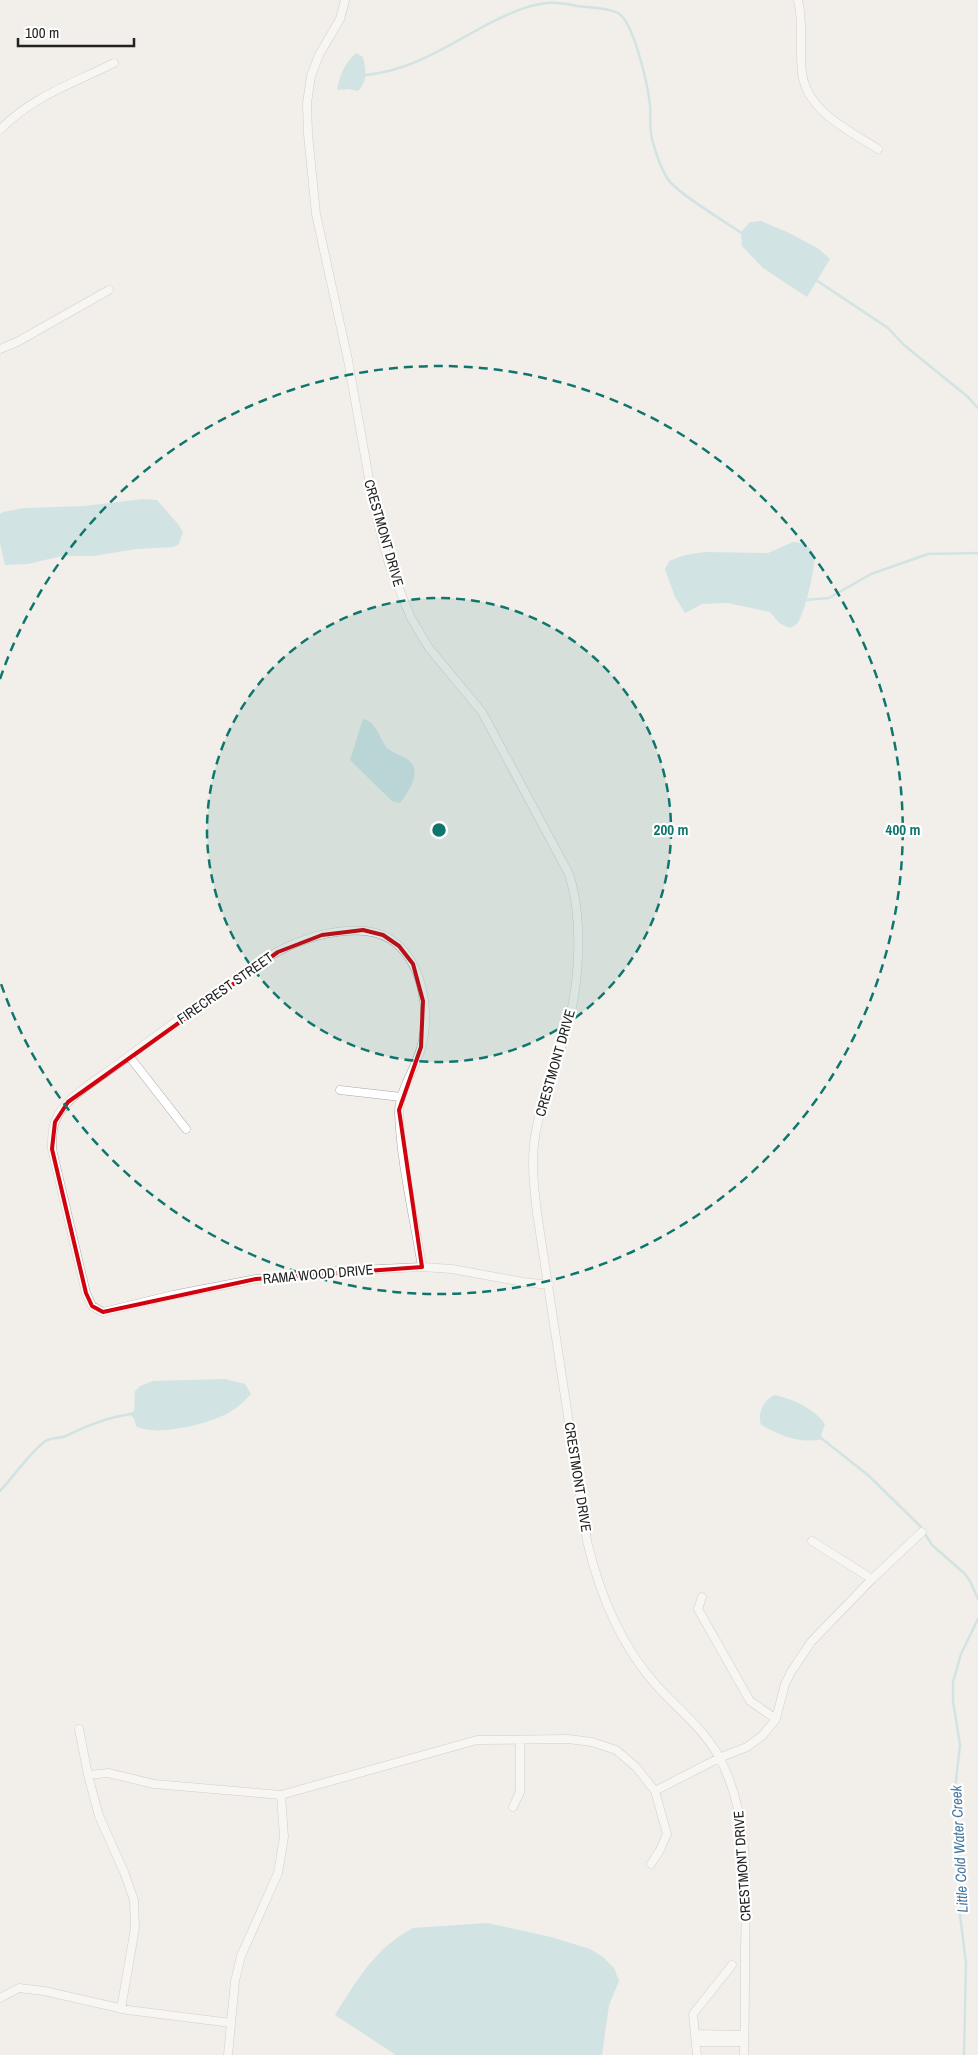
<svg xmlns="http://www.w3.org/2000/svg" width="978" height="2055" font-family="'Archivo Narrow',sans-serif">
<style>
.water{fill:#aad5de}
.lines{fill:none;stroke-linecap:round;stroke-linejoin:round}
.stream{stroke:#aad5de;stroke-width:2.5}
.minor-casing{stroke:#a9a9a9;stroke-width:9}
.minor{stroke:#fff;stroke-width:8}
.marked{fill:none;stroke:#d1020d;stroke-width:4;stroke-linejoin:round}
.ring{fill:none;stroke:#0f766e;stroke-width:2.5;stroke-dasharray:9 6}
.labels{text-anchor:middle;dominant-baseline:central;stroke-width:4.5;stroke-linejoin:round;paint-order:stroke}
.street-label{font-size:14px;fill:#222;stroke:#fff}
.water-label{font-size:15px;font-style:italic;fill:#4879a2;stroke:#fff}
.centre{fill:#0f766e;stroke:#fff;stroke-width:2.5}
.ring-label{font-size:15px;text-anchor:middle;font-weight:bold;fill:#0f766e;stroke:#fff;stroke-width:4.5;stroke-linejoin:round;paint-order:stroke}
</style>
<rect width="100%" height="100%" fill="#f2eee9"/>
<path class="water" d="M356 53 363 57C366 70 368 81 358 91L349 89 337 90C340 75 344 64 356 53Z
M761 221 787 232 819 249 830 259 807 297 763 268 742 246 741 232 750 222Z
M143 499 157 500 178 524 183 532 179 544 174 547 137 549 93 556H62L28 564 5 565 0 544V514L3 512 24 508 84 506Z
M793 542C801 542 813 547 814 556 816 567 804 616 797 624 796 624 791 628 790 628L779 623 770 612 728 603 702 604 685 613 675 597 665 569 669 561 685 555 705 552 768 553Z
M363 719C376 721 380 739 387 748 395 756 411 756 414 768 417 779 407 794 400 803L392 801 350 760Z
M225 1379 245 1384 251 1394C245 1400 240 1406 233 1410 215 1423 155 1438 136 1426L134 1418 129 1414 134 1411 135 1391 140 1386 153 1381Z
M774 1395C791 1398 815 1409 825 1424L821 1435 823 1439C799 1444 782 1436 761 1425 757 1414 763 1401 774 1395Z
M487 1923 551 1937 590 1949 603 1957 614 1968 619 1981 609 2005 602 2055H396L335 2015C358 1979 373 1950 413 1928Z"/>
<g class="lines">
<path class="stream" d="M365 75C412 71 450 44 490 23 508 14 527 5 547 3 557 2 567 4 577 6 591 8 606 7 618 13 634 22 648 86 650 105 651 116 649 128 652 139 655 151 660 166 667 178 675 192 727 223 743 234
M813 278 888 328 904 345 968 397 978 408
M805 600 829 598 871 574 928 554 978 553
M821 1438 868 1475 920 1526 932 1545 964 1573 970 1581 978 1599
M0 1491C15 1475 27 1456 44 1442 50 1437 59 1439 66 1436 86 1426 108 1417 131 1414
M964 2055 966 1963 960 1915V1858L954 1798 960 1745 953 1701V1682L961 1654 978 1619"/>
<defs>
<path id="minor" d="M345 0 340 19 319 55 311 76 307 103 308 134 316 214 348 360 374 507 389 564 411 618 429 648 482 712 569 874C583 917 580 981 568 1024 558 1062 541 1098 535 1137 531 1161 534 1188 537 1213L587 1541C599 1592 621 1646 657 1686 678 1709 704 1729 719 1757 751 1816 746 1888 745 1953 745 1987 745 2021 744 2055
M798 0C804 24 799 48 802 73 807 111 848 130 878 149
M0 130C31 97 74 83 114 63
M0 349 17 342 109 290
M129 1056 186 1129
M340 1090 401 1097
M422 1267C414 1217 401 1164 399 1113 399 1090 415 1070 421 1048 431 1012 423 960 390 939 368 925 330 931 307 939 273 950 245 972 217 992 183 1016 150 1040 117 1065 98 1079 73 1093 60 1112 52 1124 52 1135 52 1149L86 1293 92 1306 103 1312 173 1295 256 1279 338 1271 422 1267 452 1269 523 1282 549 1285
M812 1541 872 1579
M702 1597 698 1609 750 1701 776 1719
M79 1729 88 1775
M513 1807 520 1792V1740
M651 1864 660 1850 667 1834 655 1791
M0 1998 19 1988 44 1991 128 2010 231 2023
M121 2009 135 1928 134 1900 124 1872 99 1816 88 1775 108 1773 154 1784 281 1795 477 1740 568 1739 592 1742 616 1750 636 1767 655 1791 719 1758 747 1747 762 1736 776 1719 785 1684 791 1672 811 1642 872 1579 922 1532
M695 2034 744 2035
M696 2042H744
M228 2055 235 1981 241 1956 278 1873 284 1837 281 1795
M697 2055 693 2014 732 1965"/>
</defs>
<use href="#minor" class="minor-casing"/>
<use href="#minor" class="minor"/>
</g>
<path d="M0 0H978V2055H0ZM363 930 383 935 399 946 413 964 423 1001 421 1047 399 1110 422 1267 256 1279 103 1312 92 1306 86 1293 52 1149 55 1122 68 1102 278 952 322 935Z" fill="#f2eee9" fill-opacity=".55" fill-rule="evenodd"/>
<path class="marked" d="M363 930 383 935 399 946 413 964 423 1001 421 1047 399 1110 422 1267 256 1279 103 1312 92 1306 86 1293 52 1149 55 1122 68 1102 278 952 322 935Z"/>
<circle cx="439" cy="830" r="232" fill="#0f766e" fill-opacity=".12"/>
<g class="ring">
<circle cx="439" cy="830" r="232"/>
<path d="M0 679A464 464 0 1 1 0 981"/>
</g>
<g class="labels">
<g class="street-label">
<text transform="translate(384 533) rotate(74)">CRESTMONT DRIVE</text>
<text transform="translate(225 988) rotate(-35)">FIRECREST STREET</text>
<text transform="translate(555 1063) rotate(-74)">CRESTMONT DRIVE</text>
<text transform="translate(318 1274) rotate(-5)">RAMA WOOD DRIVE</text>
<text transform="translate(578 1477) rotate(81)">CRESTMONT DRIVE</text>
<text transform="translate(742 1866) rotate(-94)">CRESTMONT DRIVE</text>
</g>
<g class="water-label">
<text transform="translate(959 1849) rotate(-93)">Little Cold Water Creek</text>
</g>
</g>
<circle cx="439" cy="830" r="8" class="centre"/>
<g class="ring-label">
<text x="671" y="835">200 m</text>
<text x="903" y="835">400 m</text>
</g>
<path d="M18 38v8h116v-8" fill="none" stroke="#222222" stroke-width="2.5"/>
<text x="25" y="38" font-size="15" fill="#222222" stroke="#ffffff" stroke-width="4" paint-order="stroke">100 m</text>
</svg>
